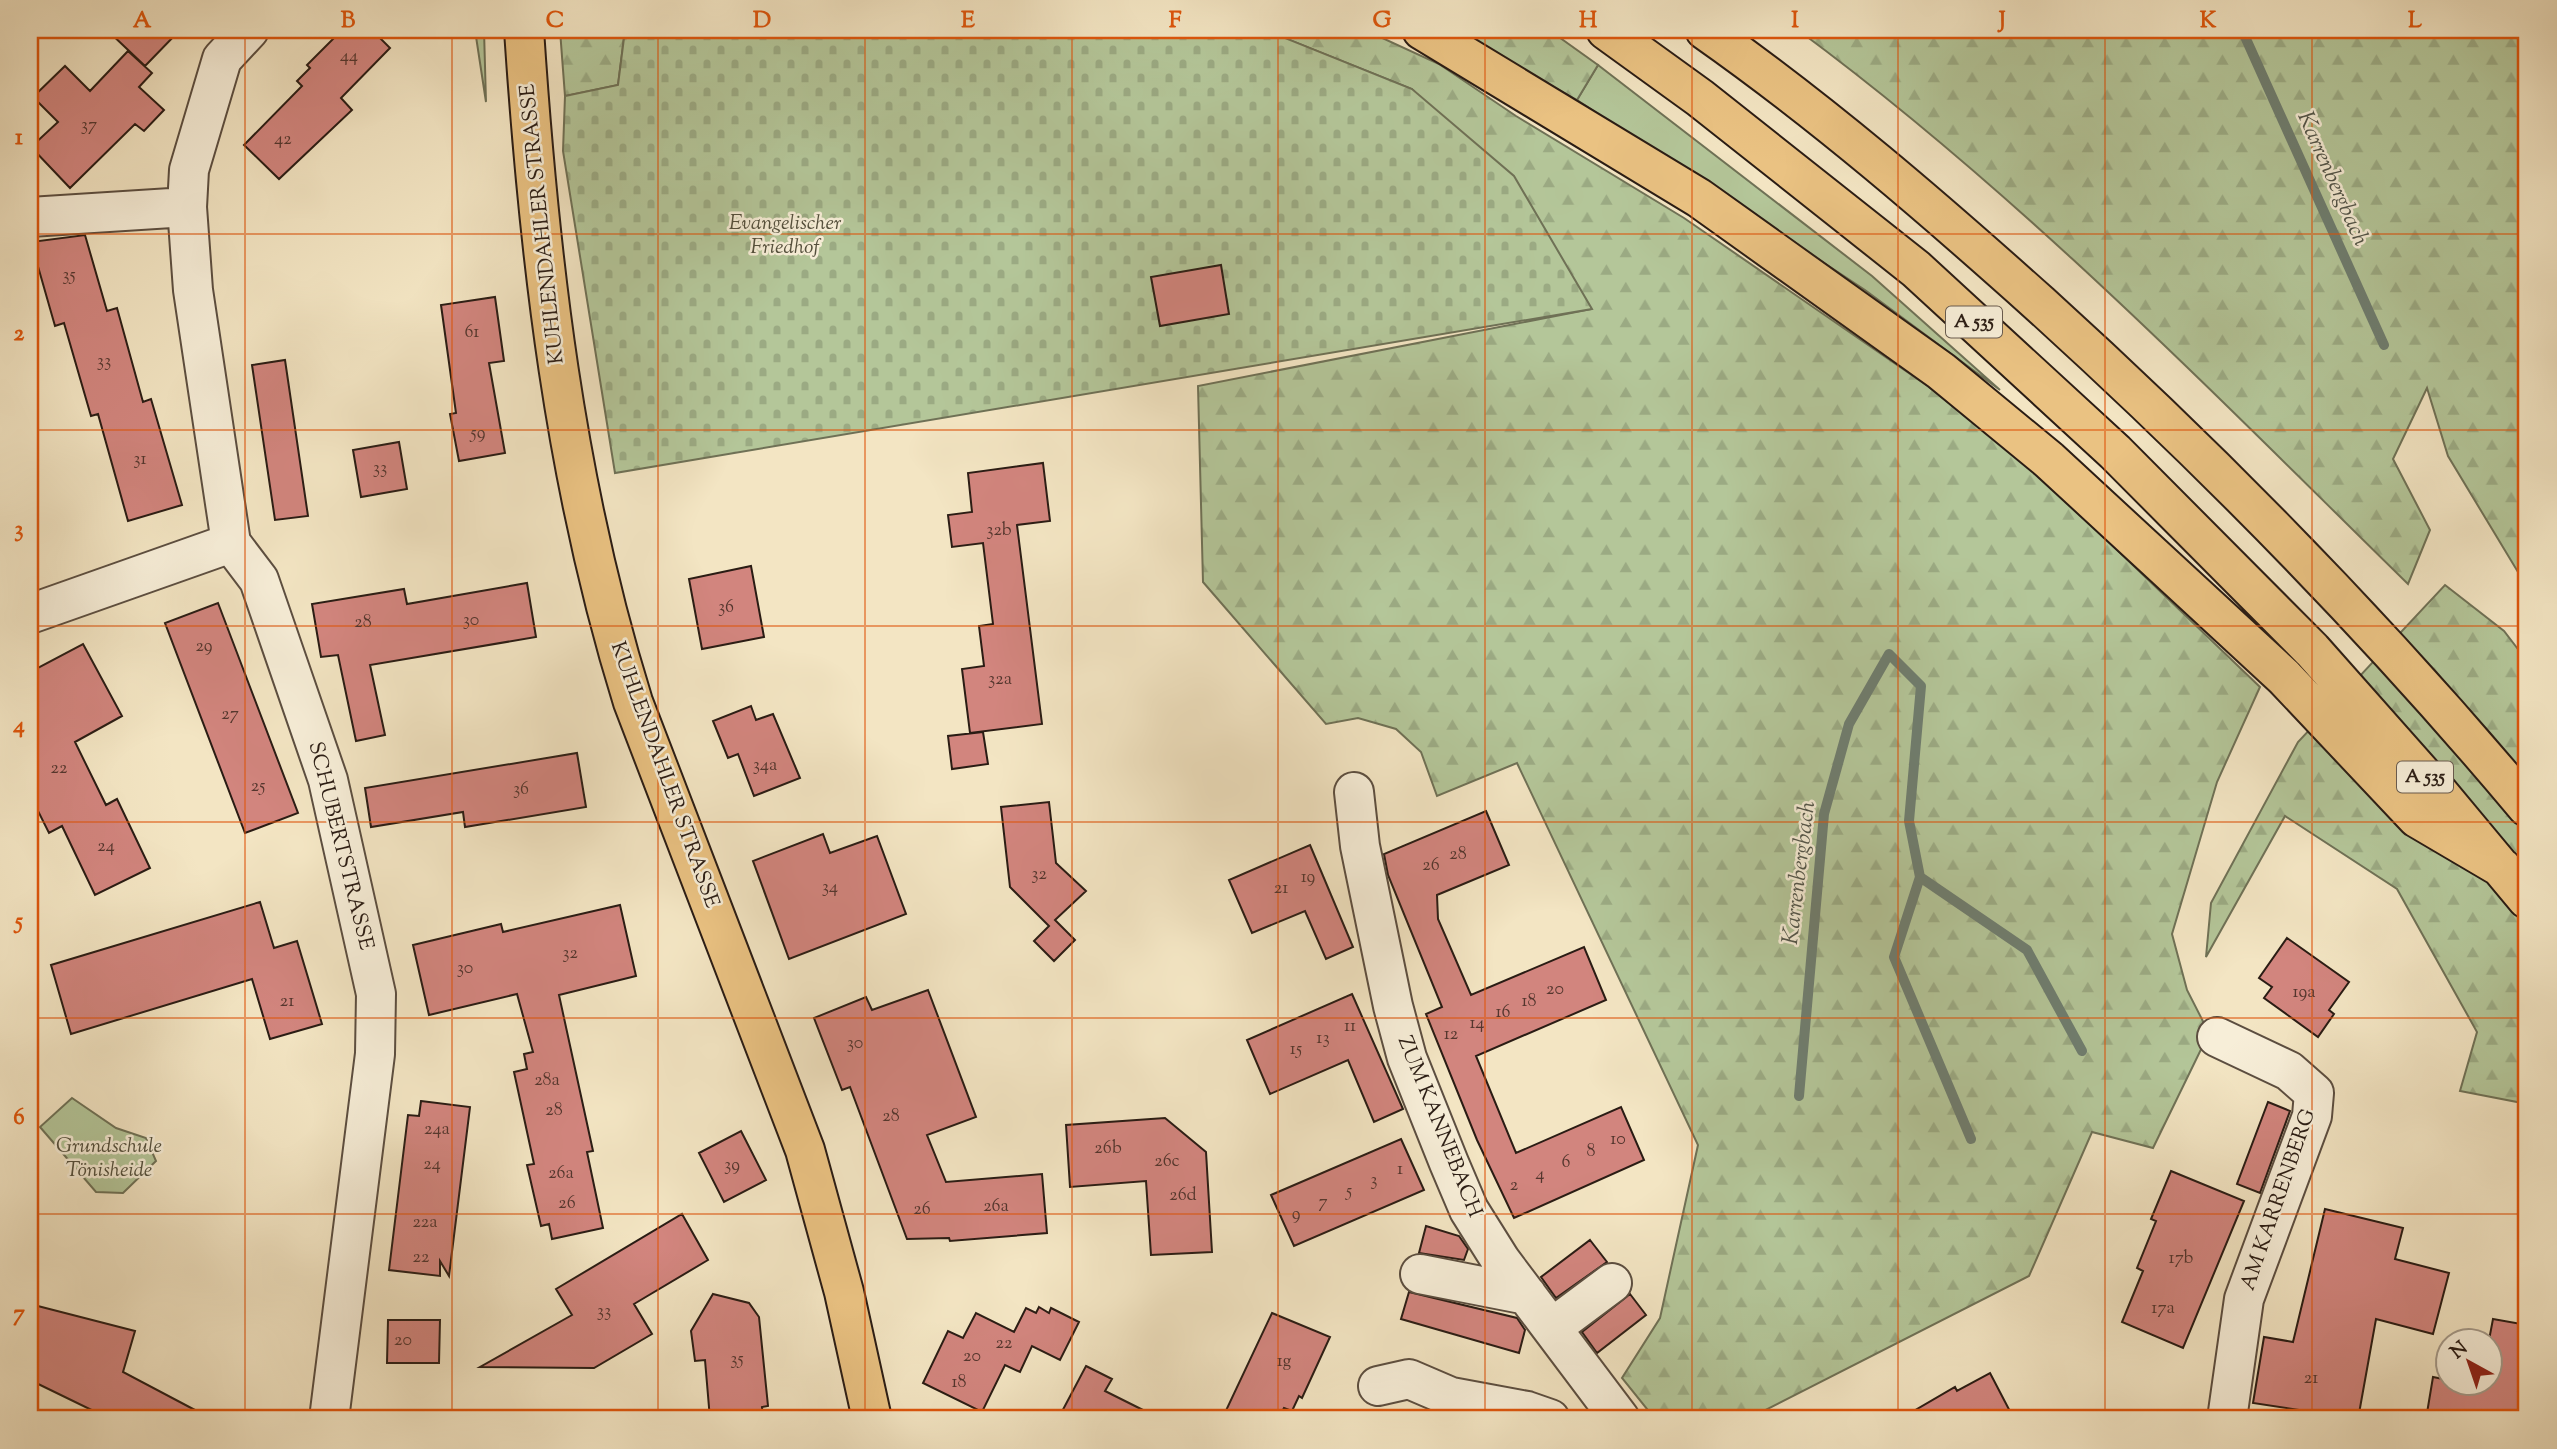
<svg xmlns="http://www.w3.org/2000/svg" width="2557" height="1449" font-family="'Sorts Mill Goudy',serif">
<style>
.green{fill:#b4c699;stroke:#6f7156;stroke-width:2}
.forest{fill:url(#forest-firs);stroke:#6f7156;stroke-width:2}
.cemetery{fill:url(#cemetery-stones);stroke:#6f7156;stroke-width:2}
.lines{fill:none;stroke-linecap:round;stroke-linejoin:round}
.stream{stroke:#6f7e70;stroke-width:10}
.building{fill:#d2857e;stroke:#2a1c14;stroke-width:2}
.minor-casing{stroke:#5c4e40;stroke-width:42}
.major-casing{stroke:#2a1c14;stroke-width:42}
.highway-casing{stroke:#2a1c14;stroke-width:42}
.minor{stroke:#f7eed8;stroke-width:38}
.major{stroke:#eac282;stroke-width:38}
.highway{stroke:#eac282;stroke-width:38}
.grid{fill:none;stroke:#de560c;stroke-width:2;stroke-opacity:0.55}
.labels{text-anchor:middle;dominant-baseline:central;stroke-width:5;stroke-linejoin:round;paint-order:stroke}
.number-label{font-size:18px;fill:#54362e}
.shield{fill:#f7eed8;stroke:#685b4f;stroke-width:2}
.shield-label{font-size:19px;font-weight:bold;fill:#2a1c14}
.street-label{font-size:21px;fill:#2a1c14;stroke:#f7eed8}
.park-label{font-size:21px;font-style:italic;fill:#534f3c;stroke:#f7eed8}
.water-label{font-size:23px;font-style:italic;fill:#52554a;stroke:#f7eed8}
.neatline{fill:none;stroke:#de560c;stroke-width:2.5}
.grid-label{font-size:23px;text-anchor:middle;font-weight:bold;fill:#de560c}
</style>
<defs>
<pattern id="forest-firs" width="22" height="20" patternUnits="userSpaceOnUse" patternTransform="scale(1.75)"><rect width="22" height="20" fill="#b4c699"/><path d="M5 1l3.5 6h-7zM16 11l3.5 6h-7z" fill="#9baa83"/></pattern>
<pattern id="cemetery-stones" width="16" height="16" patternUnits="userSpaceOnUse" patternTransform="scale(1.75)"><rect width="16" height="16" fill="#b4c699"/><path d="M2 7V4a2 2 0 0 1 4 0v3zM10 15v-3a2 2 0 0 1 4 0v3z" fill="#9baa83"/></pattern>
</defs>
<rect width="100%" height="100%" fill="#f3e5c3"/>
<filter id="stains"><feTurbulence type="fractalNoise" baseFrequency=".00286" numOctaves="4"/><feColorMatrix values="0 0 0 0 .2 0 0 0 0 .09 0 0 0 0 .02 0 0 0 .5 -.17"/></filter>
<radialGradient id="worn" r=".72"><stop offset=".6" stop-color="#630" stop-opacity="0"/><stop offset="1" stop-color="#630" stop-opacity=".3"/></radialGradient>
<path class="green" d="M475 30H484L486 102Z
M1598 65 1872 276 2000 390 1865 290 1577 100Z
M72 1098 116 1128 146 1138 156 1161 123 1193 96 1192 40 1127Z"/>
<path class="forest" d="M560 30H625L618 85 565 96Z
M1265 30H1365L1439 64 1516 116 1684 218 1929 387 2040 476 2260 687 2217 782 2172 934 2187 990 2209 1033 2153 1148 2092 1132 2029 1276 1748 1419H1655L1622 1378 1660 1318 1698 1145 1517 763 1437 796 1421 752 1396 729 1358 718 1326 724 1203 582 1198 386 1591 309 1412 89Z
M1452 30H1549L1598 65 1577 100Z
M1798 30H2527V587L2448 456 2427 388 2393 459 2430 530 2408 584C2212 392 2020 194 1798 30Z
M2445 585 2504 631 2527 661V1112L2522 1103 2460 1091 2477 1032 2397 889 2285 816 2206 957 2211 903 2298 742Z"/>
<path class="cemetery" d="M625 30H1265L1412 89 1514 176 1592 309 615 473 563 151 565 96 618 85Z"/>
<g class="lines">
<path class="stream" d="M2242 30 2384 345
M1920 877 1894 957 1971 1139
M1799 1096 1824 814 1849 724 1889 654 1921 686 1909 821 1920 877 2027 950 2082 1051"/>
</g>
<path class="building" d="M107 30H180L145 66Z
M342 30H372L390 48 341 98 352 110 279 179 244 145 302 86 297 81 310 68 307 65Z
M128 51 152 73 139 87 164 110 144 131 135 124 70 188 31 147 58 122 33 97 65 66 90 91Z
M85 235 107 311 117 308 143 402 151 399 182 505 128 521 98 414 91 416 64 323 55 326 31 242Z
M1221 265 1229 314 1160 326 1151 277Z
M495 297 504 361 489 363 505 453 459 461 450 414 456 413 441 305Z
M285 360 308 516 275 520 252 365Z
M399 442 407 489 361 497 353 450Z
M1043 463 1050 521 1017 525 1042 724 970 733 962 669 984 666 979 626 993 624 983 543 952 547 948 515 972 512 968 473Z
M751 566 764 637 702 649 689 579Z
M527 583 536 637 370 665 385 735 356 741 338 655 321 657 312 604 404 589 407 604Z
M218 603 298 813 245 833 165 623Z
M83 644 122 716 75 742 106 805 117 799 150 868 95 895 62 826 49 833 30 795V672Z
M751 706 756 720 773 714 800 778 754 796 738 754 728 758 713 721Z
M983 732 988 764 952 769 948 736Z
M577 753 586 807 465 827 463 812 371 827 365 788Z
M1049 802 1056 863 1086 891 1055 920 1075 940 1054 961 1034 941 1049 926 1010 887 1001 807Z
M1486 811 1509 865 1437 895 1438 919 1471 995 1584 947 1606 1000 1476 1056 1516 1153 1621 1107 1644 1160 1514 1218 1477 1140 1426 1014 1442 1007 1388 875 1384 854Z
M823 834 830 853 877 836 906 914 789 959 753 861Z
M1310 845 1353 947 1326 959 1305 911 1252 933 1229 880Z
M260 902 274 948 297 941 322 1024 270 1039 252 979 71 1034 51 965Z
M620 905 636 976 559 995 593 1151 587 1152 603 1228 552 1239 549 1224 541 1226 527 1165 534 1164 514 1072 527 1069 524 1054 533 1052 517 994 429 1015 413 945 501 924 503 932Z
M2287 938 2349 982 2329 1010 2334 1014 2318 1037 2264 998 2272 987 2259 978Z
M928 990 976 1117 927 1135 946 1182 1042 1174 1047 1233 950 1241 949 1238 907 1239 850 1087 842 1090 814 1018 866 997 872 1010Z
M1352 994 1403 1109 1374 1122 1348 1060 1270 1094 1247 1040Z
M421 1101 470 1107 449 1276 440 1261V1276L389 1270 408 1115 419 1116Z
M2268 1102 2290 1111 2260 1193 2237 1184Z
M1165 1118 1206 1152 1212 1252 1151 1255 1146 1181 1070 1187 1066 1125Z
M741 1131 766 1180 724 1202 699 1153Z
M1401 1139 1424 1190 1294 1246 1271 1195Z
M2171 1171 2244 1201 2183 1348 2122 1322 2143 1271 2137 1268 2156 1221 2151 1219Z
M2325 1209 2403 1228 2395 1259 2449 1273 2433 1334 2376 1319 2358 1419 2253 1403 2264 1337 2293 1342Z
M682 1214 708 1260 634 1304 652 1334 594 1368 480 1367 572 1315 556 1289Z
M1426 1226 1459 1236 1468 1249 1464 1260 1419 1253Z
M1590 1240 1607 1262 1556 1298 1541 1277Z
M1409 1292 1517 1318 1525 1330 1519 1353 1401 1319Z
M713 1294 749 1303 759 1317 768 1406 762 1407 763 1419H710L705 1360 695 1361 691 1331Z
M1630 1294 1646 1315 1597 1353 1582 1332Z
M30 1304 135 1331 123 1372 212 1419H110L30 1380Z
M1039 1307 1049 1313 1051 1308 1079 1322 1060 1360 1032 1346 1020 1372 1005 1365 982 1412 923 1383 948 1331 963 1338 976 1313 1014 1332 1026 1308 1036 1313Z
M1272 1313 1330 1337 1302 1398 1299 1396 1292 1411 1284 1408 1278 1419H1222Z
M2493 1319 2527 1325 2518 1391 2527 1393V1419H2426L2433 1377 2448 1380V1382H2490L2489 1340Z
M388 1320H440L439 1363H387Z
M1086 1366 1112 1379 1105 1391 1161 1419H1058Z
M1990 1373 2014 1419H1900L1955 1387 1957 1391Z"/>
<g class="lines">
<defs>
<path id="minor" d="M249 30 222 59 189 170 187 207 193 290 231 543 259 580 328 780 376 994 375 1054 329 1419
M30 217 187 207
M30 614 231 543
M1354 792 1360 846 1393 1006 1407 1058 1449 1163 1469 1210 1501 1261 1620 1419
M2217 1037 2289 1071 2314 1093 2312 1116 2244 1299 2227 1419
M1420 1274 1527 1295
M1553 1327 1612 1283
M1378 1386 1409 1379 1451 1397 1527 1411 1550 1419"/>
<path id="major" d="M524 30C539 257 565 484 633 702L805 1150 844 1292 872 1419"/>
<path id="highway" d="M1422 30 1699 198 1941 371 2049 460 2284 677 2417 818 2502 868
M1606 30 1700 98 1916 269 2115 452 2312 650 2437 791 2527 899
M1705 30C1823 113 1933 208 2040 304 2213 461 2377 628 2527 807"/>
</defs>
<use href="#minor" class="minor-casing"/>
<use href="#major" class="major-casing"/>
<use href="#highway" class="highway-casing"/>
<use href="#minor" class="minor"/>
<use href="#major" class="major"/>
<use href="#highway" class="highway"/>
</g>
<path class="grid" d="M245 30V1419M452 30V1419M658 30V1419M865 30V1419M1072 30V1419M1278 30V1419M1485 30V1419M1692 30V1419M1898 30V1419M2105 30V1419M2312 30V1419M30 234H2527M30 430H2527M30 626H2527M30 822H2527M30 1018H2527M30 1214H2527"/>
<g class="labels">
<g class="number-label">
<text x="349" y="57">44</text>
<text x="89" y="126">37</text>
<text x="283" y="140">42</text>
<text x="69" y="276">35</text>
<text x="472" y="333">61</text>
<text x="104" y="362">33</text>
<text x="478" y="434">59</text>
<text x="140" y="460">31</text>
<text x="380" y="469">33</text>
<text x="999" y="531">32b</text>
<text x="726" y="608">36</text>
<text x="471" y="621">30</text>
<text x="363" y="623">28</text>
<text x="204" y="647">29</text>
<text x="1000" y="680">32a</text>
<text x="230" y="715">27</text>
<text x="765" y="766">34a</text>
<text x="59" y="769">22</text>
<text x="258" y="787">25</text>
<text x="521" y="790">36</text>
<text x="106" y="847">24</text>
<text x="1458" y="855">28</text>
<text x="1431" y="866">26</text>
<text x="1039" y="875">32</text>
<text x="1308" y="878">19</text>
<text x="830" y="888">34</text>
<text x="1281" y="889">21</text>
<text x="570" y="954">32</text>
<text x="465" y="969">30</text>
<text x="1555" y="990">20</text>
<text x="2304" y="993">19a</text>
<text x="287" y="1002">21</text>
<text x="1529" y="1002">18</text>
<text x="1503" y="1013">16</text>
<text x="1477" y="1024">14</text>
<text x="1350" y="1027">11</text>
<text x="1451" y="1035">12</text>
<text x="1323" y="1039">13</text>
<text x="855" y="1044">30</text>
<text x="1296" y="1050">15</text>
<text x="547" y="1081">28a</text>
<text x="554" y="1111">28</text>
<text x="891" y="1117">28</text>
<text x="437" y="1130">24a</text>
<text x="1618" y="1140">10</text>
<text x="1108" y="1149">26b</text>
<text x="1591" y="1152">8</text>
<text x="1167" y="1162">26c</text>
<text x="1566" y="1163">6</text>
<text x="432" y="1165">24</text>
<text x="732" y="1166">39</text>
<text x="1400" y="1170">1</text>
<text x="561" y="1174">26a</text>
<text x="1540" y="1175">4</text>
<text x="1374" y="1181">3</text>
<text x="1514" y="1186">2</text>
<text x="1349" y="1192">5</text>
<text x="1183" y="1196">26d</text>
<text x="1323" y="1203">7</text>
<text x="567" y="1204">26</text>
<text x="996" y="1207">26a</text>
<text x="922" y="1210">26</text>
<text x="1296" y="1215">9</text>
<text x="425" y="1223">22a</text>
<text x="421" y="1258">22</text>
<text x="2181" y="1259">17b</text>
<text x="2163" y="1309">17a</text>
<text x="604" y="1312">33</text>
<text x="403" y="1341">20</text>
<text x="1004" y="1344">22</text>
<text x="972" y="1357">20</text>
<text x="737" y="1360">35</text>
<text x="1284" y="1362">1g</text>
<text x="2311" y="1379">21</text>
<text x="959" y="1383">18</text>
</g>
<g class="shield">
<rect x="1946" y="306.5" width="56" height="31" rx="5"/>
<rect x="2397" y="761.5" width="56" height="31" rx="5"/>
</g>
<g class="shield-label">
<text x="1974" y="322">A 535</text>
<text x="2425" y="777">A 535</text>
</g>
<g class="street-label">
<text transform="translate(543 224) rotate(-96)">KUHLENDAHLER STRASSE</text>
<text transform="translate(664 775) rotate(70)">KUHLENDAHLER STRASSE</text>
<text transform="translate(340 846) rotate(76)">SCHUBERTSTRASSE</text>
<text transform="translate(1439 1127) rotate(68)">ZUM KANNEBACH</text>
<text transform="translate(2279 1200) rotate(-71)">AM KARRENBERG</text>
</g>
<g class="park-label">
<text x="785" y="224">Evangelischer<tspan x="785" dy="24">Friedhof</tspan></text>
<text x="109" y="1147">Grundschule<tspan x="109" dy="24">Tönisheide</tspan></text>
</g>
<g class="water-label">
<text transform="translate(2332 179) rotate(66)">Karrenbergbach</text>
<text transform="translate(1800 873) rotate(-83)">Karrenbergbach</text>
</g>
</g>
<rect width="2557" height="1449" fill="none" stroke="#f3e5c3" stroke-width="77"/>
<g transform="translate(2469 1362) rotate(320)"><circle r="33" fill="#f7eed8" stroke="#a59a8a" stroke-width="2"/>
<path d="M0-5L12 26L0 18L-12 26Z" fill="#8f2418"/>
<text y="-10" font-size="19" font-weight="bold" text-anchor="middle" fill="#2a1c14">N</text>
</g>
<rect x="38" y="38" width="2480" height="1372" class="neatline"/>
<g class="grid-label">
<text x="142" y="27">A</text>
<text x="348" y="27">B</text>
<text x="555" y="27">C</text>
<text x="762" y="27">D</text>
<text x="968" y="27">E</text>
<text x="1175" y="27">F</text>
<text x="1382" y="27">G</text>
<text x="1588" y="27">H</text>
<text x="1795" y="27">I</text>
<text x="2002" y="27">J</text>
<text x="2208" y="27">K</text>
<text x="2415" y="27">L</text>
<text x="19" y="144">1</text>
<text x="19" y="340">2</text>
<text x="19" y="536">3</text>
<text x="19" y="732">4</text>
<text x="19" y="928">5</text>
<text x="19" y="1124">6</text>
<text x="19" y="1320">7</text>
</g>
<rect width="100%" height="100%" filter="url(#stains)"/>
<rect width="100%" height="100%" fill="url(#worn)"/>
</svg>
